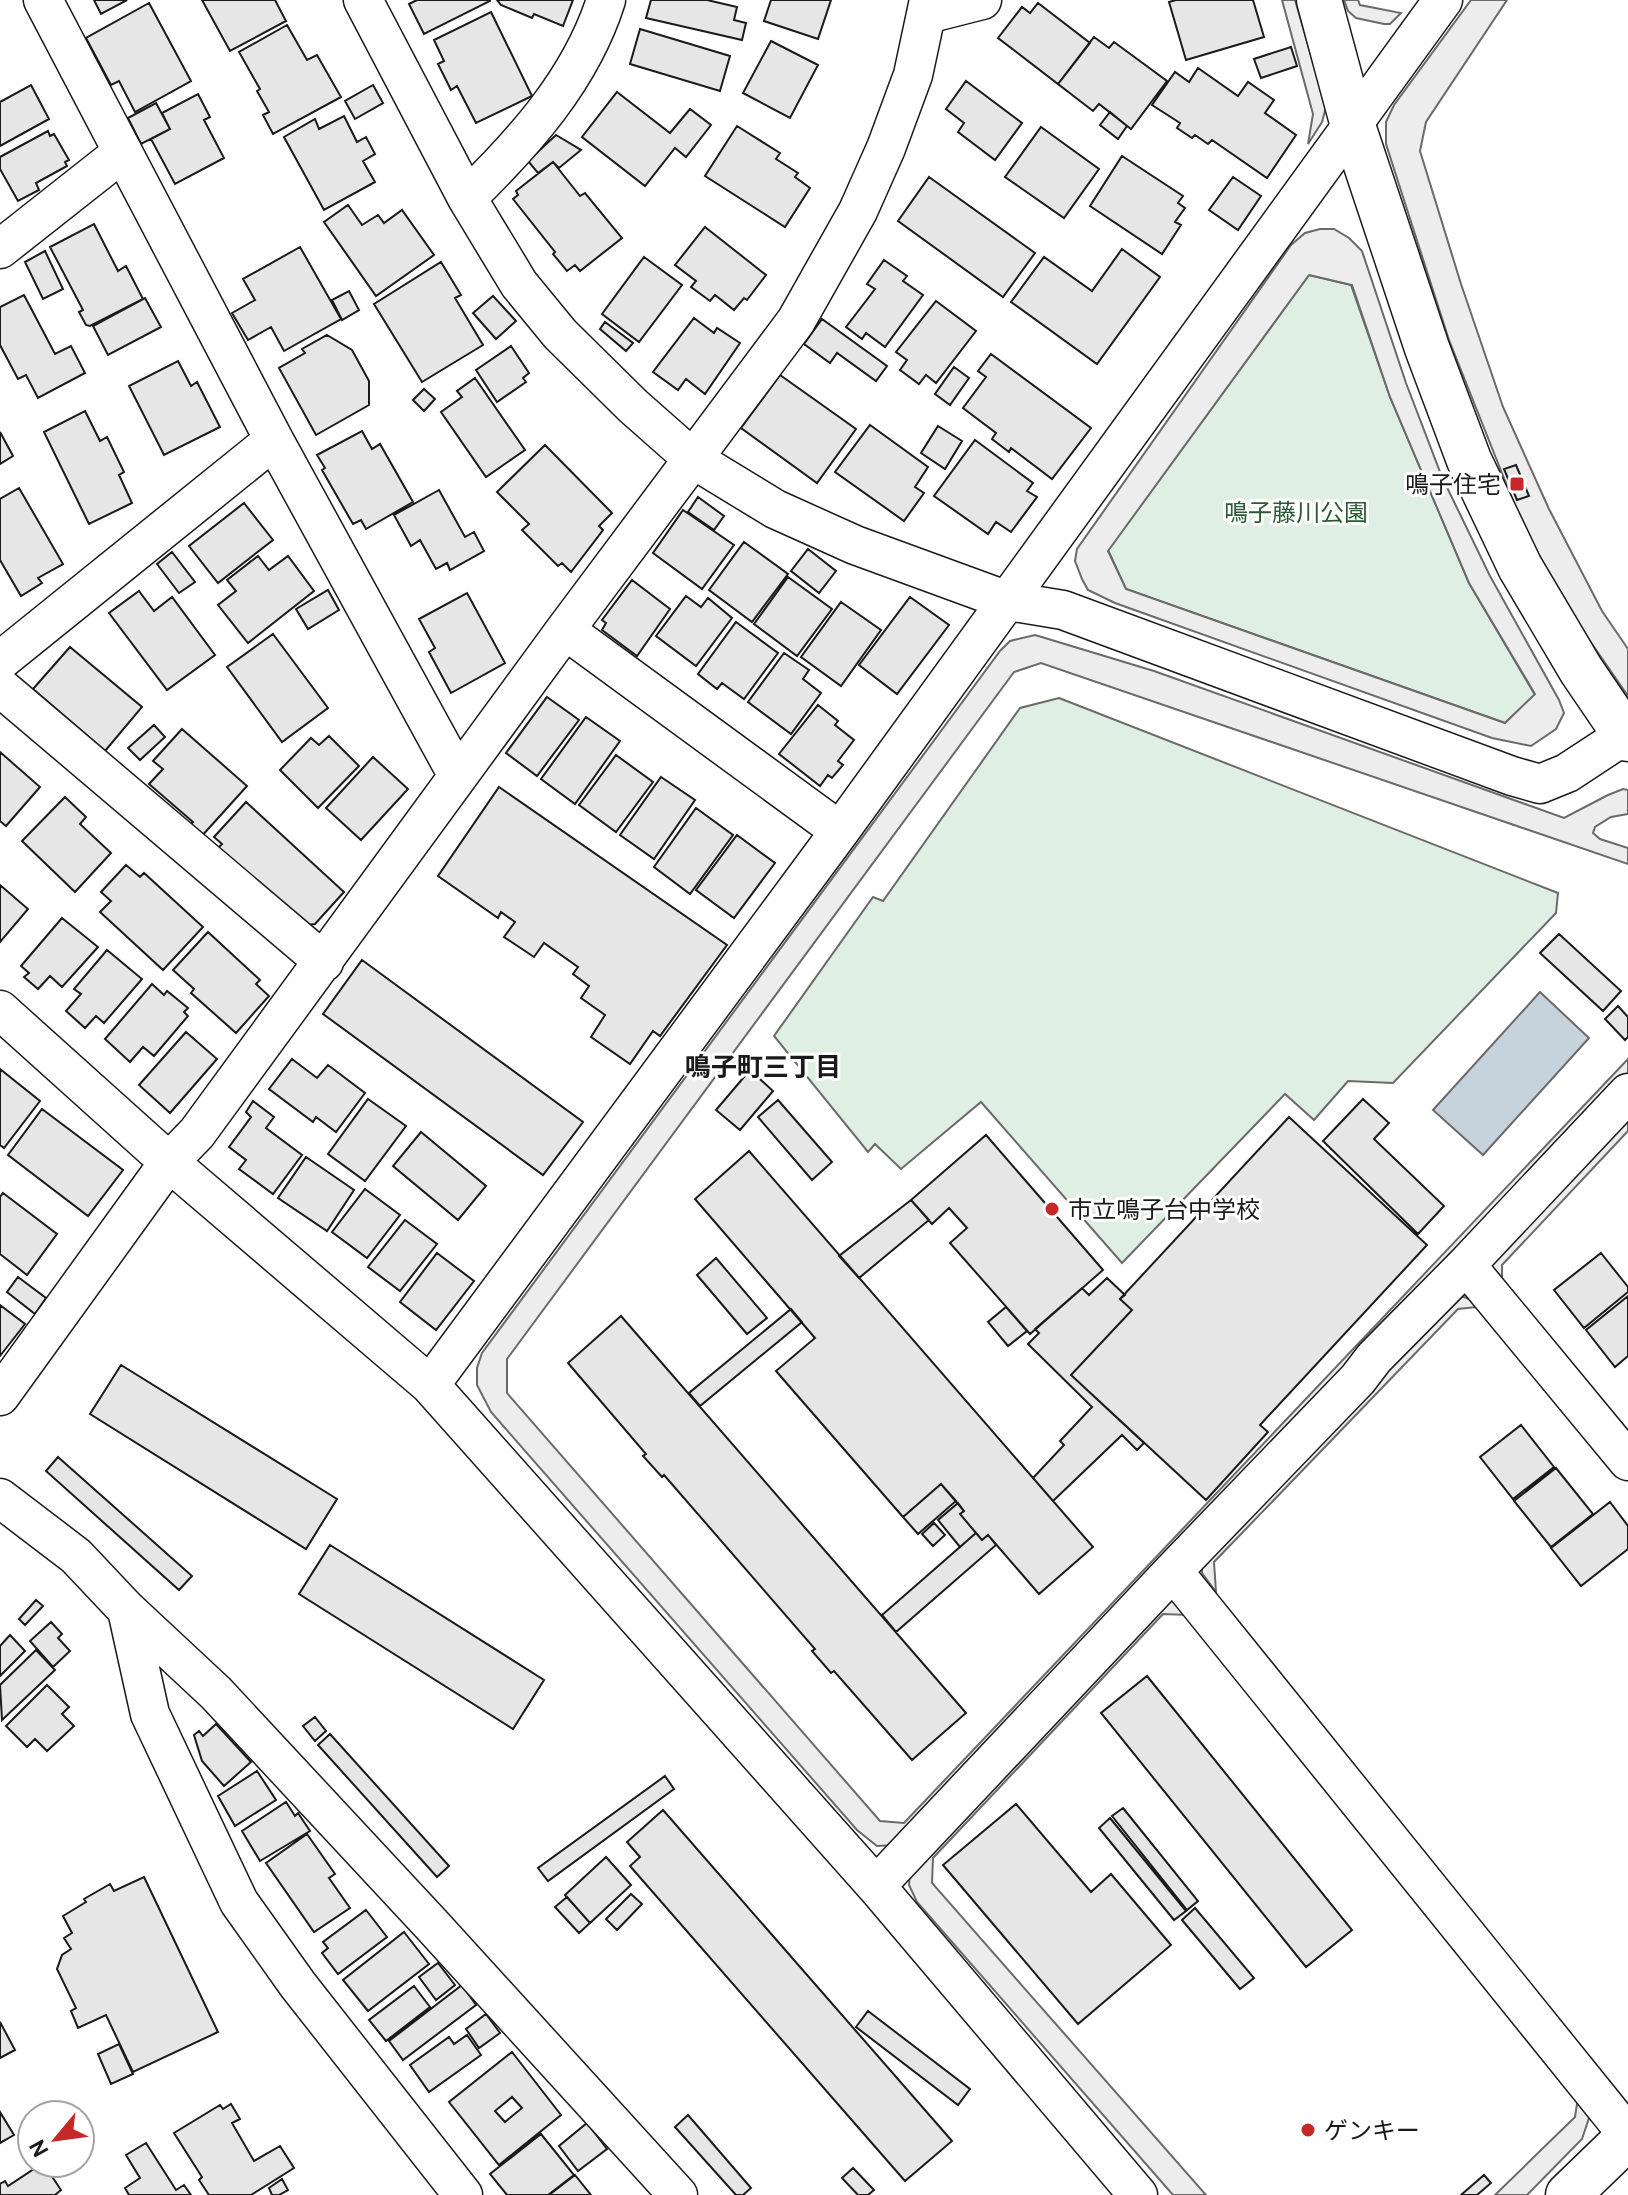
<svg xmlns="http://www.w3.org/2000/svg" width="1628" height="2195" font-family="Cabin,'Noto Sans JP',sans-serif">
<style>
.green{fill:#e0efe3;stroke:#6a6a6a;stroke-width:2}
.parking{fill:#ededed;stroke:#6a6a6a;stroke-width:2;fill-rule:evenodd}
.water{fill:#c6d2dc;stroke:#6a6a6a;stroke-width:2}
.building{fill:#e6e6e6;stroke:#1a1a1a;stroke-width:2;fill-rule:evenodd}
.lines{fill:none;stroke-linecap:round;stroke-linejoin:round}
.street-casing{stroke:#1a1a1a;stroke-width:41}
.secondary-casing{stroke:#1a1a1a;stroke-width:47}
.street{stroke:#fff;stroke-width:38}
.secondary{stroke:#fff;stroke-width:44}
.poi-dot{fill:#c62828;stroke:#fff;stroke-width:3}
.labels{text-anchor:middle;dominant-baseline:central;stroke-width:6;stroke-linejoin:round;paint-order:stroke}
.poi-label{font-size:24px;fill:#1a1a1a;stroke:#fff;text-anchor:start}
.park-label{font-size:24px;fill:#2b5a34;stroke:#fff}
.neighbourhood-label{font-size:26px;font-weight:bold;fill:#1a1a1a;stroke:#fff}
</style>
<rect width="100%" height="100%" fill="#fff"/>
<path class="green" d="M1309 275 1351 285 1390 397 1469 583 1535 695 1505 723 1126 589 1108 550Z
M1059 698 1558 893 1556 913 1393 1083 1348 1081 1314 1120 1285 1094 1122 1263 981 1102 901 1169 875 1144 868 1152 774 1036 873 897 883 901 1020 708Z"/>
<path class="parking" d="M1282 0H1295L1326 107 1322 122 1308 144 1313 114Z
M1344 0H1358L1360 5 1401 13 1390 24H1384L1356 18 1348 11Z
M1471 0H1507L1426 122 1420 151 1461 284 1503 407 1549 509 1602 611 1628 649V696L1574 618 1523 526 1449 340 1386 144V122L1394 105Z
M1320 229H1334L1349 238 1362 251 1406 383 1442 477 1490 576 1559 700 1564 713 1556 729 1531 746 1492 738 1115 603 1088 590 1082 579 1075 561 1077 549 1291 245 1305 233ZM1309 275 1352 285 1390 397 1469 583 1535 694 1505 723 1126 589 1108 551Z
M1035 635 1154 671 1564 818 1608 795 1623 789 1628 790V814L1611 817 1595 827 1593 833 1600 839 1628 848V864L1041 663 1014 672 507 1359V1393L880 1821 904 1823 1628 1059V1075L896 1845 877 1846 857 1830 491 1412 477 1385V1368L482 1353 1000 651 1010 641Z
M1628 1108V1131L1502 1265V1282L1491 1268 1490 1259Z
M1459 1295 1469 1299 1477 1307 1458 1309 1214 1562 1216 1592 1202 1573V1562Z
M1171 1598 1187 1615 1163 1614 933 1858 932 1883 1206 2195H1173L917 1902 909 1885 910 1874Z
M1578 2097 1589 2118 1582 2139 1527 2195H1495L1575 2117Z"/>
<path class="water" d="M1540 992 1589 1038 1483 1155 1433 1110Z"/>
<path class="building" d="M94 0H127L101 14Z
M202 0H275L286 21 230 51Z
M417 0H490V1L424 34 409 4Z
M497 0H573L563 26 534 14 532 18 501 5Z
M651 0H707L737 7 734 20 746 23 742 40 646 18Z
M771 0H831L818 39 764 21Z
M1176 0H1253L1264 37 1186 60 1169 2Z
M149 3 191 81 135 112 119 81 111 85 86 38Z
M1038 3 1090 43 1058 84 998 38 1022 7 1030 13Z
M491 12 532 96 476 123 457 86 451 90 438 64 444 61 434 40Z
M287 25 307 60 317 55 341 97 273 134 263 115 269 112 257 91 260 89 239 52Z
M640 29 730 56 720 91 630 64Z
M1094 37 1109 48 1114 42 1167 81 1131 129 1099 104 1093 111 1058 84Z
M771 41 818 65 790 118 743 93Z
M1291 47 1297 66 1261 78 1254 59Z
M1198 68 1238 96 1248 82 1274 100 1265 113 1296 135 1267 178 1212 140 1208 144 1195 135 1192 138 1177 128 1180 123 1152 105 1175 72 1189 82Z
M966 81 1022 123 995 160 958 132 964 123 946 109Z
M31 85 49 119 0 146V102Z
M373 85 383 103 355 119 345 101Z
M617 92 670 133 690 109 711 125 686 157 675 148 645 186 582 137Z
M198 94 210 117 204 120 224 158 175 184 151 139 170 129 162 113Z
M156 103 170 129 141 144 128 118Z
M1110 112 1127 126 1118 139 1100 125Z
M344 116 357 142 366 137 375 154 363 161 375 182 324 210 284 137 315 119 319 129Z
M737 126 780 153 776 159 798 173 795 177 810 188 785 227 705 176Z
M1041 127 1099 169 1064 218 1005 177Z
M48 131 50 136 54 134 69 160 65 162 67 166 36 183 39 190 18 201 0 169V157Z
M556 135 581 150 559 168 553 162 538 173 528 161Z
M1122 156 1183 196 1178 203 1185 208 1175 222 1181 225 1162 254 1090 206Z
M553 162 580 196 585 193 622 238 580 271 575 265 567 271 553 254 555 252 513 199 518 195 516 191Z
M929 177 1035 253 1003 297 898 221Z
M1233 177 1261 196 1238 230 1209 210Z
M348 205 362 225 378 215 384 223 402 210 434 255 376 296 324 222Z
M94 224 118 271 126 266 143 299 90 326 86 325 79 312 83 310 50 247Z
M705 227 766 275 747 300 744 298 734 310 715 295 710 301 691 287 696 281 675 265Z
M300 247 341 319 284 351 271 327 248 340 232 313 255 300 243 279Z
M1122 249 1160 277 1097 364 1011 302 1044 257 1092 291Z
M45 251 63 289 43 299 25 262Z
M644 257 682 285 639 342 602 314Z
M884 260 907 276 903 281 923 295 885 347 866 333 862 339 846 327 875 289 867 284Z
M441 262 461 295 455 298 483 345 422 382 374 304Z
M349 291 359 310 342 320 332 300Z
M24 295 55 354 71 346 85 373 38 398 26 375 18 379 0 345V307Z
M493 296 516 321 496 339 473 313Z
M145 298 161 327 108 355 93 326Z
M936 301 976 331 936 383 926 375 919 384 900 370 907 360 896 352Z
M694 318 714 333 717 328 740 343 705 394 686 379 678 390 653 372Z
M822 319 887 366 876 381 837 353 830 363 804 344Z
M605 322 633 343 626 351 600 329Z
M327 335 352 350 369 381V405L316 435 279 368 305 353 302 349Z
M511 346 529 373 523 378 526 382 497 402 476 370Z
M991 354 1091 428 1052 479 1011 448 1009 452 992 439 996 433 963 408 986 377 978 371Z
M178 361 191 386 197 382 220 427 164 455 129 386Z
M954 367 969 378 950 405 935 394Z
M780 375 856 429 817 483 741 428Z
M475 378 525 450 486 477 441 412 462 397 457 391Z
M424 389 435 399 424 411 413 400Z
M85 411 100 441 107 437 124 472 119 475 132 503 89 524 44 432Z
M870 425 928 467 915 487 924 493 904 521 835 472Z
M938 426 962 441 945 469 921 453Z
M362 431 372 449 380 444 413 502 366 529 361 520 353 524 322 470 325 468 317 455Z
M0 432 13 456 0 464Z
M975 440 1033 483 1027 491 1037 497 1011 532 996 522 988 534 934 496Z
M545 445 612 513 599 526 603 530 571 572 562 563 558 566 522 530 529 524 497 492Z
M1516 465 1529 496 1517 500 1504 469Z
M19 488 63 564 38 578 42 583 21 596 0 560V499Z
M439 490 465 537 474 532 484 551 450 570 447 563 436 569 420 540 411 546 394 515Z
M698 497 724 516 714 530 688 512Z
M244 503 273 540 218 583 189 546Z
M683 510 734 545 702 589 653 553Z
M744 542 788 574 752 622 709 590Z
M808 549 836 571 819 593 791 571Z
M172 552 195 582 179 593 157 564Z
M258 556 269 570 288 556 314 591 248 643 218 605 236 591 227 580Z
M788 577 832 609 797 656 754 624Z
M632 580 670 609 637 656 602 630 606 623 602 620Z
M328 590 339 610 308 629 296 609Z
M139 591 154 611 172 597 215 655 167 690 109 613Z
M467 593 505 663 451 693 429 652 435 648 419 619Z
M686 596 701 607 708 598 732 618 696 666 656 636Z
M910 597 949 625 897 694 859 665Z
M841 602 881 630 841 686 801 657Z
M736 622 778 653 744 699 722 683 717 689 698 674Z
M273 634 328 708 282 742 227 667Z
M70 647 142 707 105 751 33 689Z
M784 653 809 670 803 679 821 693 791 734 748 702Z
M547 697 579 720 537 776 506 753Z
M818 705 838 721 835 725 854 740 838 761 843 765 832 778 828 775 820 786 779 754Z
M586 717 620 741 575 804 541 779Z
M154 725 165 737 140 760 128 748Z
M182 729 247 786 200 838 188 827 193 822 149 784 163 769 153 761Z
M329 736 359 766 318 808 280 770 311 738 319 745Z
M0 752 40 787 6 826 0 821Z
M616 755 653 782 616 832 579 805Z
M373 757 408 789 361 840 326 808Z
M661 777 695 800 654 859 620 835Z
M499 787 727 945 660 1036 653 1031 630 1064 591 1037 605 1015 581 998 589 986 573 974 578 967 544 943 534 957 504 937 515 922 501 912 498 918 438 876Z
M65 797 86 817 80 824 111 853 75 892 22 841Z
M246 802 344 892 315 924 307 925 283 902 279 907 215 851 222 844 214 837Z
M696 808 733 835 690 894 654 867Z
M737 835 775 863 734 918 696 890Z
M126 865 140 877 144 873 203 927 163 970 100 912 111 901 101 892Z
M0 885 28 909 0 942Z
M62 918 98 947 62 987 50 976 38 989 24 977 29 973 21 966Z
M208 932 260 980 256 984 269 996 236 1033 191 993 194 989 173 970Z
M1559 934 1621 991 1603 1011 1540 953Z
M107 950 142 979 104 1023 96 1016 85 1028 66 1011 81 994 74 989Z
M362 960 583 1122 543 1175 323 1014Z
M152 984 164 995 167 991 188 1008 184 1012 188 1016 154 1056 143 1047 130 1062 105 1039Z
M1618 1006 1628 1017V1037L1625 1040 1605 1019Z
M186 1032 217 1059 170 1113 139 1085Z
M292 1059 317 1078 328 1065 365 1093 336 1132 316 1117 313 1122 269 1089Z
M0 1069 40 1101 4 1148 0 1145Z
M750 1070 773 1091 740 1130 716 1110Z
M368 1099 406 1126 365 1181 328 1154Z
M1363 1099 1389 1123 1374 1139 1444 1206 1418 1234 1323 1141Z
M778 1100 832 1162 812 1180 758 1117Z
M253 1101 274 1117 266 1128 302 1155 273 1194 239 1169 246 1160 229 1147 251 1117 246 1112Z
M42 1109 123 1170 88 1216 8 1155Z
M1289 1117 1427 1245 1260 1425 1268 1432 1206 1500 1071 1375 1132 1310 1120 1299Z
M421 1132 486 1186 458 1220 393 1166Z
M986 1135 1103 1270 1030 1334 950 1243 967 1228 949 1208 932 1224 911 1200Z
M749 1151 1093 1547 1039 1594 988 1535 982 1540 976 1533 960 1514 964 1511 941 1484 903 1517 776 1371 815 1338 695 1199Z
M306 1157 354 1190 327 1231 278 1198Z
M365 1189 400 1215 367 1258 332 1232Z
M3 1193 57 1234 27 1275 0 1254V1197Z
M911 1200 929 1220 859 1278 839 1256Z
M405 1220 437 1244 400 1291 368 1267Z
M437 1253 474 1281 436 1330 400 1302Z
M1601 1253 1628 1287V1292L1584 1328 1554 1290Z
M716 1258 767 1318 747 1334 697 1275Z
M18 1277 46 1298 35 1314 7 1292Z
M1107 1278 1125 1295 1120 1299 1132 1310 1071 1375 1144 1443 1137 1450 1122 1435 1053 1501 1033 1478 1064 1445 1060 1441 1092 1407 1028 1344 1039 1333 1035 1329 1082 1288 1089 1295Z
M1628 1296V1356L1615 1367 1586 1330Z
M0 1305 25 1324 0 1356Z
M1006 1307 1027 1331 1008 1346 988 1322Z
M791 1309 802 1322 700 1406 689 1393Z
M621 1316 966 1713 912 1760 834 1671 831 1673 812 1651 815 1649 664 1475 662 1477 643 1456 646 1454 568 1363Z
M121 1365 337 1499 306 1549 90 1414Z
M1521 1425 1554 1467 1513 1499 1480 1457Z
M58 1457 192 1576 179 1590 46 1471Z
M1556 1468 1593 1514 1551 1547 1514 1501Z
M941 1484 956 1501 918 1534 903 1517Z
M1610 1502 1628 1526V1549L1581 1586 1551 1548Z
M958 1503 964 1511 960 1514 976 1533 960 1547 938 1520Z
M934 1523 945 1535 933 1546 922 1534Z
M976 1533 982 1540 988 1535 996 1545 896 1632 882 1615Z
M330 1545 544 1680 513 1729 299 1594Z
M36 1600 43 1606 25 1625 19 1619Z
M51 1622 62 1634 58 1638 70 1651 53 1667 30 1641Z
M10 1635 25 1651 0 1676V1646Z
M36 1650 55 1670 2 1720 0 1685Z
M1147 1676 1352 1930 1306 1967 1101 1713Z
M47 1685 69 1707 62 1714 74 1726 47 1751 35 1739 27 1747 6 1726Z
M315 1717 326 1731 315 1741 303 1726Z
M216 1724 251 1762 224 1786 202 1761 194 1735 199 1731 203 1736Z
M330 1734 449 1866 437 1877 318 1745Z
M257 1771 276 1800 235 1826 218 1796Z
M665 1776 674 1789 548 1881 538 1868Z
M286 1802 295 1816 298 1813 310 1831 260 1861 242 1831Z
M1016 1804 1091 1892 1111 1874 1171 1945 1078 2024 943 1865Z
M1123 1808 1198 1901 1187 1910 1112 1816Z
M663 1810 952 2141 905 2181 630 1866 640 1857 627 1842Z
M1110 1818 1186 1911 1174 1920 1099 1828Z
M307 1834 335 1874 329 1878 350 1908 314 1932 266 1863Z
M606 1857 631 1885 590 1923 565 1895Z
M144 1877 218 2032 133 2072 106 2015 78 2028 71 2011 76 2008 57 1969 62 1955 71 1949 64 1938 72 1933 63 1916 86 1902 84 1899 110 1884 114 1891Z
M631 1894 642 1904 617 1930 606 1919Z
M567 1897 590 1923 579 1933 555 1907Z
M1195 1908 1254 1978 1240 1989 1182 1920Z
M366 1910 387 1937 338 1974 322 1953 328 1948 323 1942Z
M404 1932 429 1964 368 2011 343 1980Z
M438 1963 455 1985 436 2000 419 1977Z
M462 1985 476 2005 403 2060 389 2041Z
M414 1986 430 2007 386 2041 369 2020Z
M868 2011 970 2089 958 2105 856 2027Z
M486 2014 500 2033 479 2048 466 2029Z
M0 2022 15 2050 0 2058Z
M467 2035 481 2055 429 2092 410 2065 449 2037 454 2044Z
M119 2044 133 2074 111 2084 98 2054Z
M512 2052 561 2115 499 2165 449 2102ZM512 2097 522 2108 505 2122 495 2111Z
M231 2104 240 2119 232 2123 254 2161 280 2146 294 2168 251 2195H209L199 2180 202 2177 174 2133 220 2105 223 2109Z
M0 2112 14 2135 0 2143Z
M688 2115 751 2188 743 2195H736L675 2127Z
M587 2123 607 2149 578 2171 559 2146Z
M541 2134 574 2175 548 2195H507L490 2174Z
M146 2143 176 2190 184 2185 191 2195H129L125 2188 140 2178 126 2155Z
M43 2163 61 2190 55 2195H0V2184L5 2181 8 2186Z
M853 2168 874 2190 868 2195H858L842 2178Z
M575 2175 591 2195H549Z
M1484 2175 1491 2183 1477 2195H1461Z
M282 2179 288 2190 279 2195H272L269 2188Z"/>
<g class="lines">
<defs>
<path id="street" d="M43 0 274 440 458 776
M363 0 467 198 519 284 560 334 633 406 693 459 775 509 855 545 1008 601 1063 610 1512 776 1540 784 1567 773 1625 735
M927 14 982 0
M467 198C525 141 581 79 606 0
M0 249 123 152
M565 630 840 831
M0 661 274 440
M0 687 324 962
M0 1010 169 1162 430 1385 876 1886 1138 2195
M1466 1265 1628 1461
M430 1385 840 831 1443 0
M0 1396 169 1162 197 1133 565 630 796 321 858 211 886 148 913 75 929 0
M0 1498 76 1556 127 1610 216 1693 431 1924 678 2195
M1173 1571 1628 2135
M127 1610 150 1714 239 1902 298 1985 463 2195
M876 1886 1173 1571 1358 1379 1374 1358 1466 1265 1628 1093"/>
<path id="secondary" d="M1319 0 1353 126 1427 348 1469 460 1520 567 1581 670 1628 739
M1568 2195 1628 2137"/>
</defs>
<use href="#street" class="street-casing"/>
<use href="#secondary" class="secondary-casing"/>
<use href="#street" class="street"/>
<use href="#secondary" class="secondary"/>
</g>
<g class="poi-dot">
<rect x="1509" y="476" width="16" height="16" rx="4"/>
<circle cx="1052" cy="1209" r="8"/>
<circle cx="1308" cy="2130" r="8"/>
</g>
<g class="labels">
<g class="poi-label">
<text x="1501" y="484" text-anchor="end">鳴子住宅</text>
<text x="1068" y="1209">市立鳴子台中学校</text>
<text x="1324" y="2130">ゲンキー</text>
</g>
<g class="park-label">
<text x="1296" y="512">鳴子藤川公園</text>
</g>
<g class="neighbourhood-label">
<text x="763" y="1067">鳴子町三丁目</text>
</g>
</g>
<g transform="translate(56 2139) rotate(241)"><circle r="38" fill="#ffffff" stroke="#a3a3a3" stroke-width="2"/>
<path d="M0-6L14 30L0 20L-14 30Z" fill="#c62828"/>
<text y="-12" font-size="22" font-weight="bold" text-anchor="middle" fill="#1a1a1a">N</text>
</g>
</svg>
